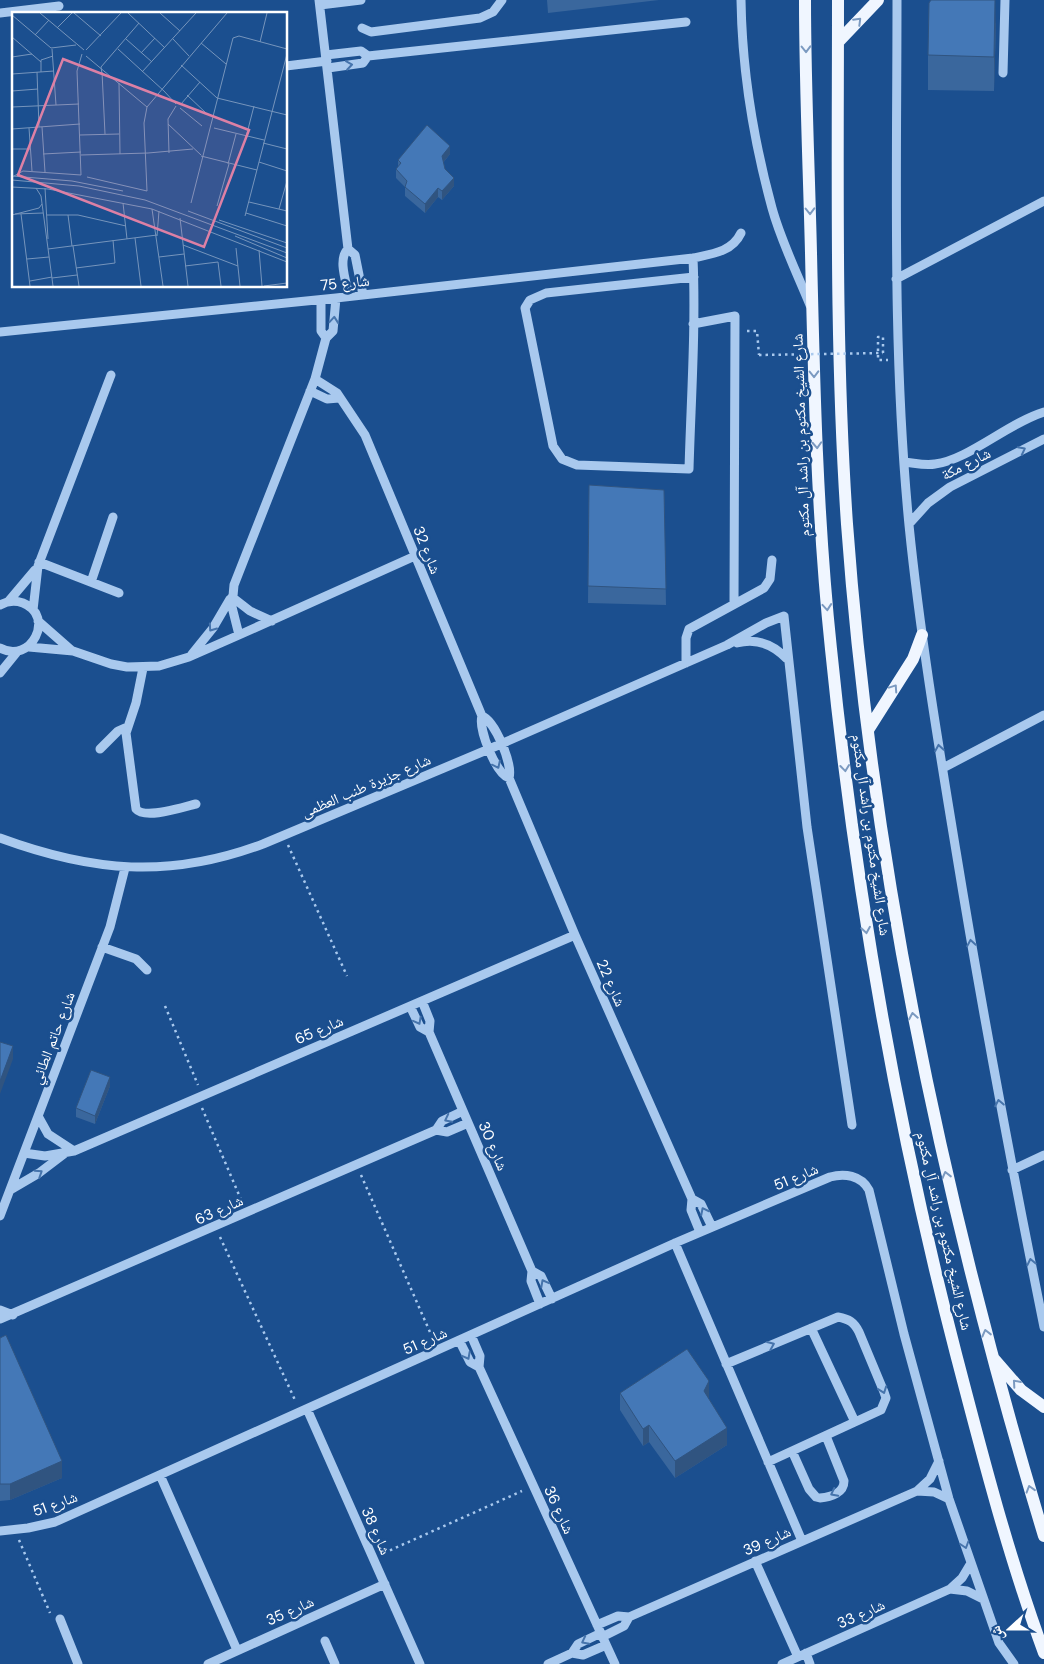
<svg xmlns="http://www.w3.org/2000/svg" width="1044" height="1664" font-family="'DM Sans','Noto Naskh Arabic',sans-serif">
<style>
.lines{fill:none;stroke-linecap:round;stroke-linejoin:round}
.path{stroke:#a9c9ee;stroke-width:2.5;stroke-dasharray:2.5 4;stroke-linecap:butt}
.minor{stroke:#a9c9ee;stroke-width:9}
.major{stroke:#f0f6ff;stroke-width:12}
.path-bridge{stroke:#a9c9ee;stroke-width:2.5;stroke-dasharray:2.5 4;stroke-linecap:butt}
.wall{fill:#3a679d}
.shaded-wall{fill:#305480}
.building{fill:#4478b7;stroke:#305480}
.oneway{stroke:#7b9ac1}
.oneway2{stroke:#4674ac}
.labels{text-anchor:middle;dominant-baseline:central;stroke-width:5;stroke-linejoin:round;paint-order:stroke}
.street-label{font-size:15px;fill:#fff;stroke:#1b4f8f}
.inset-road{fill:none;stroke:#7695bc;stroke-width:1}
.view{fill:#dd80a5;fill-opacity:0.15;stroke:#dd80a5;stroke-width:2.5}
.inset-edge{fill:none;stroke:#fff;stroke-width:2.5}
</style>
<rect width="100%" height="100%" fill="#1b4f8f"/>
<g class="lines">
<path class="path" d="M747 331H757L759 355
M883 353V337H878V360H888
M288 845 347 976
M165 1006 198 1085
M202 1108 242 1202
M361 1175 433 1339
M220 1237 295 1400
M19 1540 50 1613
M384 1553 522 1491"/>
<path class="minor" d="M319 0 348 249 355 255 363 295
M741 0C742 69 754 142 772 208 781 241 797 273 810 305
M897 0C897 175 892 350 909 525 920 634 938 742 956 851 982 1010 1012 1169 1044 1327
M320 5 361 0
M0 13 59 6
M362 28 371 32 480 18 493 12 502 0
M326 55 361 51 368 56
M286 66 327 61
M328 68 363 63 368 56 686 22
M1003 73 1005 0
M348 249C337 259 347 284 349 296
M693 258C696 328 691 399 689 469L577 465 562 459 553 446 525 308 530 300 546 293 694 277
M896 279 1044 201
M321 300V331L326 338
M693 324 735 316 734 604
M0 332 336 298 693 258C712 254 732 252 741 233
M315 379 337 393 365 435 482 716C478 729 496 774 509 778
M310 391 327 399 339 398
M904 462C915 463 925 466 935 464 968 460 1008 423 1044 412
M909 524 928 503 950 487 1044 439
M39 562 119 593
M91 582 113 517
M232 597 250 611 272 621
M8 602 35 570
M0 605C7 601 15 600 23 603 56 616 31 665 0 648
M33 610 38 566 111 375
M38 621 71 650
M239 635 232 607 234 585 315 379 326 338 333 331 336 298
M737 643C757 638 773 644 787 659
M29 647 73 651 111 664 127 667 159 666 189 657 239 635 415 556
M192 654 213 628 230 599
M686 663V638L689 629 764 588 770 579 772 560
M143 668 136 703 126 733 136 809C145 820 183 807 196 804
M0 673 17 652
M482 716C495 721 513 764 509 778L575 935 692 1199 691 1210 700 1232
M100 749 118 731 127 727
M943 768 1044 715
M0 838C92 872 170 879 263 844L501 744 727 645 766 623 784 616 807 827 852 1125
M102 947 136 959 147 970
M422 1001 430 1021 429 1032 532 1271 531 1281 540 1304
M410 1006 420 1027 429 1032
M38 1116 48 1134 74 1151
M436 1130 442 1121 463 1111
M24 1153 45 1156 74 1151 575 935
M1012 1170 1044 1155
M10 1190 39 1173 64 1154
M692 1199 701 1204 712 1227
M0 1216 110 927 125 868
M675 1243 802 1541
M532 1271 541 1276 552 1299
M0 1310 13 1315
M0 1319 436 1130 447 1132 468 1123
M811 1328 855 1422
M471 1335 480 1356 479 1367 615 1664
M459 1340 470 1362 479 1367
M726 1364 838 1317C849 1319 854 1322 859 1332L884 1392 886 1398 881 1410 768 1462
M307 1409 420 1664
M792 1451 809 1489 816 1497 820 1498C831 1497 844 1493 844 1481L826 1436
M160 1475 237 1650
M917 1491 934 1492 949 1499
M0 1531 28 1528 55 1522 675 1243 830 1177C844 1173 861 1175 869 1190L904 1334 949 1499 999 1643 1014 1664
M755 1561 798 1657
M950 1589 967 1591 983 1599
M60 1619 78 1664
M597 1625 618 1616 629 1617 917 1491 930 1479 939 1461
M602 1637 624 1626 629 1617
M325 1641 335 1664
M572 1653 578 1644 601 1633
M806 1653 810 1664
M208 1664 385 1584
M548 1664 572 1653 583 1655 606 1645
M782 1664 950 1589 962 1578 971 1563"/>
<path class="major" d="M805 0C805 84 809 169 811 253 814 385 817 517 831 649 855 887 896 1122 956 1354 982 1454 1008 1555 1044 1653
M838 0C838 174 835 350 847 524 872 868 944 1206 1044 1536
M838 42 878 0
M868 730 913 659 922 635
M994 1359 1021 1390 1044 1407"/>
<path class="path-bridge" d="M759 355 883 353"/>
</g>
<path class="wall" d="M547 0H659L548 13Z
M996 23 994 91 928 90V55Z
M450 154 443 163 445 169 454 186 442 200 438 197 425 213 405 196V187L396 178V169L398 167V160Z
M589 485 664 490 666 605 588 603Z
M110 1086 95 1124 76 1117V1108Z
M0 1338 62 1478 10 1500 0 1501Z
M620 1393 709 1398V1399L727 1445 675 1478 649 1442 643 1446 620 1410Z"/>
<path class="shaded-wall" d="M996 0V23L994 91V57Z
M450 146V154L442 164V156Z
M454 178V186L442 200V191Z
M438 188V197L425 213V204Z
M13 1046V1059L0 1094V1081Z
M110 1077V1086L95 1124V1116Z
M709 1381V1398L704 1408V1391Z
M649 1425V1442L643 1446V1429Z
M727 1428V1445L675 1478V1461Z
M62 1461V1478L10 1500V1484Z"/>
<path class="building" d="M931 0H995L994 57 928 55 929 3Z
M427 125 450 146 442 156 445 169 454 178 442 191 438 188 425 204 405 187 407 181 396 169 401 163 398 160Z
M589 485 664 490 666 589 588 586Z
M0 1042 13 1046 0 1081Z
M91 1070 110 1077 95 1116 76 1108Z
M6 1335 62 1461 10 1484H0V1338Z
M687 1349 709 1381 704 1391 727 1428 675 1461 649 1425 643 1429 620 1393Z"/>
<defs><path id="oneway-chevron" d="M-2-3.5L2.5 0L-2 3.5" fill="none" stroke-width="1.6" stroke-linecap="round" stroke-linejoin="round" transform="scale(1.25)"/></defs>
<g class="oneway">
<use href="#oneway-chevron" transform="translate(858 21) rotate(-45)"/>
<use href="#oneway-chevron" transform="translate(806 49) rotate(89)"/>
<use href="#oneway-chevron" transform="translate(810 211) rotate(89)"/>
<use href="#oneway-chevron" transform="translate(814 374) rotate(89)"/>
<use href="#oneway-chevron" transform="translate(817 445) rotate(87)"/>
<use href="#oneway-chevron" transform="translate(827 607) rotate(85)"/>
<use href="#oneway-chevron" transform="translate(894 688) rotate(-56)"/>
<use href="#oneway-chevron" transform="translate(845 768) rotate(83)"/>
<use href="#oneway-chevron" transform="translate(866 930) rotate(81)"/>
<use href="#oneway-chevron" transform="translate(913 1016) rotate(-100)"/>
<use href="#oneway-chevron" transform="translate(946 1175) rotate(-104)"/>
<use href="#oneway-chevron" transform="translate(986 1333) rotate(-104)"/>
<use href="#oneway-chevron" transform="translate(1016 1383) rotate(-131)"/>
<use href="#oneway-chevron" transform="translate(1030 1489) rotate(-107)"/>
</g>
<g class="oneway2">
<use href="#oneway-chevron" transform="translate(349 65) rotate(-8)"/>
<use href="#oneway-chevron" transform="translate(334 320) rotate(-85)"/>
<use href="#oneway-chevron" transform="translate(1022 450) rotate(-27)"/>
<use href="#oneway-chevron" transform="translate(212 628) rotate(125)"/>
<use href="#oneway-chevron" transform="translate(939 748) rotate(-99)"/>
<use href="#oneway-chevron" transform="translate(497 765) rotate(64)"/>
<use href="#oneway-chevron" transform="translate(971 943) rotate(-99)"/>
<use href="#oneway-chevron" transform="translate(418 1021) rotate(62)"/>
<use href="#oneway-chevron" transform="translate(999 1103) rotate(-101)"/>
<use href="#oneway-chevron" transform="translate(448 1119) rotate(153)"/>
<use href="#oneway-chevron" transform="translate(39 1173) rotate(-33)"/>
<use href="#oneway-chevron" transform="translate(704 1211) rotate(-117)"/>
<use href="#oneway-chevron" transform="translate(1031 1262) rotate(-102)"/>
<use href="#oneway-chevron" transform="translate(544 1283) rotate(-118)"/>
<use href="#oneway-chevron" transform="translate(771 1345) rotate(-23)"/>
<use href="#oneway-chevron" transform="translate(467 1356) rotate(62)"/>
<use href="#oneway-chevron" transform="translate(883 1390) rotate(70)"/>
<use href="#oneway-chevron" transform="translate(834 1493) rotate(153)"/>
<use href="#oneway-chevron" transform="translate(965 1545) rotate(72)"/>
<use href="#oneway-chevron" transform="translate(585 1641) rotate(153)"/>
</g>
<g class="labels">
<g class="street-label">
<text transform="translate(345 283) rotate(-6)">شارع 75</text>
<text transform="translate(801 435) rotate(-92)">شارع الشيخ مكتوم بن راشد آل مكتوم</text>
<text transform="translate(966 464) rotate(-27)">شارع مكة</text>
<text transform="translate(427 550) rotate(68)">شارع 32</text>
<text transform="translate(366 786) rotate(-23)">شارع جزيرة طنب العظمى</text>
<text transform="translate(871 835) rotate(82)">شارع الشيخ مكتوم بن راشد آل مكتوم</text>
<text transform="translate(611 983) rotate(66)">شارع 22</text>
<text transform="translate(319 1030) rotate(-23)">شارع 65</text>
<text transform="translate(53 1038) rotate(-69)">شارع حاتم الطائي</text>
<text transform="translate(493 1146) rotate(67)">شارع 30</text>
<text transform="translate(796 1177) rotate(-23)">شارع 51</text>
<text transform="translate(219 1210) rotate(-24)">شارع 63</text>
<text transform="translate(944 1231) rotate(77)">شارع الشيخ مكتوم بن راشد آل مكتوم</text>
<text transform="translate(425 1341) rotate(-24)">شارع 51</text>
<text transform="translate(55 1504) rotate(-20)">شارع 51</text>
<text transform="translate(559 1510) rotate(65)">شارع 36</text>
<text transform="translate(376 1531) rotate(66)">شارع 38</text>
<text transform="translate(767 1541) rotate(-24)">شارع 39</text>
<text transform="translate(290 1611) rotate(-24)">شارع 35</text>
<text transform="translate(861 1614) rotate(-24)">شارع 33</text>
</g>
</g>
<g transform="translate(12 12)">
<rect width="275" height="275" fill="#1b4f8f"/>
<path class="inset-road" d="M28 1 72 38M62 1 89 24M116 1 153 36M148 1 168 19M0 3 39 36 64 33M45 16 60 1M23 23 37 8M0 25 29 50M114 27 140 50M161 27 177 44M248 30 255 1M189 31 214 52M40 37 44 93M106 37 152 79M74 38 109 1M129 41 143 26M74 44 135 95M0 45 20 42M169 53 205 86 275 103M25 60 27 115M29 60V48L41 44M90 60 93 122M130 60 184 1M0 62 42 59M90 62 89 55 127 11M107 71 108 142M0 79 26 77M152 79 164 92M175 83 194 101M169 92 188 70M0 95 67 92M168 96 190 114M156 112 189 143M30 115 33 160M17 116 20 159M202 116 252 128M0 117 68 112M68 123 107 122M234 125 242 94M251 131 275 137M0 137H18M136 141 181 137M157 141 156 107 164 94M31 142 69 140M69 143 136 141M189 144 245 158M247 150 275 159M216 152 224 122M0 164 60 169 111 179M2 164 11 159 69 163 65 59 70 42M75 165 135 179 132 111 135 95 215 1M0 168 67 174 133 188 275 241M0 175 36 177 140 197 275 250M24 176 29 184 41 274M33 176 36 227M237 190 275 199M111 191 115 227M179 191 221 26 227 24 275 37M205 194 217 152M140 197 151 274M267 197 275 169M176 199 275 236M234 201 275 214M3 202 31 201M9 202 18 274M0 203 27 196 30 192M35 203H66L114 214M56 203 60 234M233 204 275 42M168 206 176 274M207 208 275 231M145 224 147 199M223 224 275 246M123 226 129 274M171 233 226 254M61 234 67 274M224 236 228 274M36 237 145 223M247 238 250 274M147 245 172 242M15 247 37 245M206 250 209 274M173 254 206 250M64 256 103 251 101 228M40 266 65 263M18 269 40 265M252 274 275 271"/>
<path class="view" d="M51 47 237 118 192 235 6 163Z"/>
<rect width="275" height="275" class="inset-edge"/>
</g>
<g transform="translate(1009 1629) rotate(249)" stroke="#1b4f8f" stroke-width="4" paint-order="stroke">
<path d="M0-4L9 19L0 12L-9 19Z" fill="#ffffff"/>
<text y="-8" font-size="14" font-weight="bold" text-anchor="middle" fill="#ffffff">ش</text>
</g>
</svg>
